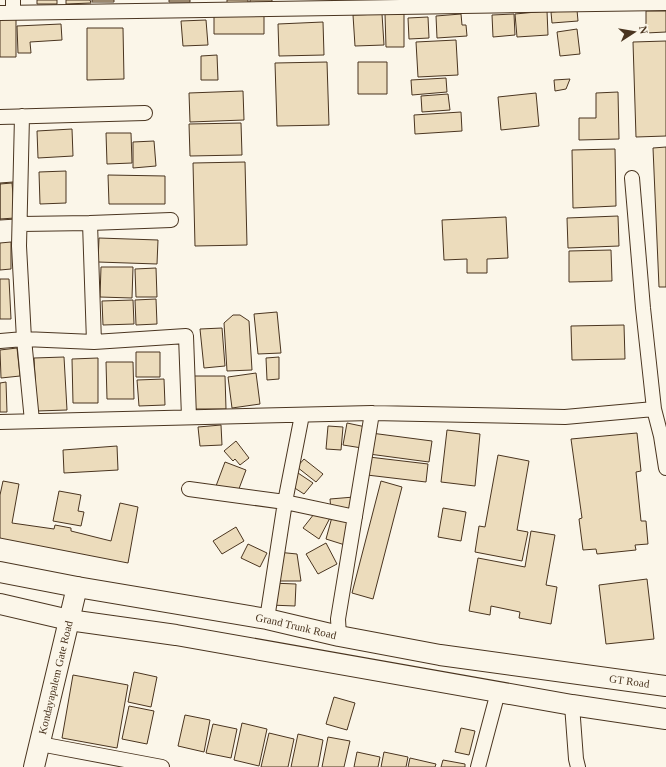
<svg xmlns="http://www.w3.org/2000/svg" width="666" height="767" font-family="Georgia,serif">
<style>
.building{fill:#ecdcbc;stroke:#4a3520}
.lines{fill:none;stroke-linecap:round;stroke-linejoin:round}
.street-casing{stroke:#4a3520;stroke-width:16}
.secondary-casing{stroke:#4a3520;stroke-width:22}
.street{stroke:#fbf6e9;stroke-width:14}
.secondary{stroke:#fbf6e9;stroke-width:20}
.labels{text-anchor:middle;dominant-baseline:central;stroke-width:3;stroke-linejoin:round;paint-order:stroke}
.street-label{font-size:11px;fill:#4a3520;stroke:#fbf6e9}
</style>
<rect width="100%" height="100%" fill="#fbf6e9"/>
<path class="building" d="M37 0H57V4H37Z
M66 0H90L91 3 66 4Z
M92 0H114V2H92Z
M169 0H190V2H169Z
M227 0H248V4H227Z
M250 0H272V3H250Z
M577 10 578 21 552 23 551 12Z
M547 11 548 35 517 37 515 14Z
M646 11H666V32L646 33Z
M264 13V34H214V14Z
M382 14 384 45 355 46 353 15Z
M385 14H404V47H386Z
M461 14 462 25H466L467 36 437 38 436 16Z
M514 14 515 35 493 37 492 15Z
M428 17 429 38 409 39 408 18Z
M0 18H16V57H0Z
M206 20 208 45 183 46 181 21Z
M323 22 324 55 279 56 278 24Z
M61 24 62 40 30 42 31 53H18L17 26Z
M87 28H123L124 79 87 80Z
M577 29 580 54 560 56 557 32Z
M456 40 458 75 418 77 416 42Z
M666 41V136L636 137 633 42Z
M217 55 218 80H201V56Z
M327 62 329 125 277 126 275 63Z
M358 62H387V94H358Z
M446 78 447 92 412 95 411 80Z
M570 79 566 89 555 91 554 80Z
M243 91 244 120 190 122 189 93Z
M618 92 619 139 579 140V118H596V93Z
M536 93 539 126 501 130 498 97Z
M448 94 450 110 422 112 421 96Z
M461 112 462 131 415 134 414 115Z
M241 123 242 155 190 156 189 124Z
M72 129 73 156 38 158 37 131Z
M106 133H131L132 163 107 164Z
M154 141 156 166 133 168V142Z
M666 147V287H659L653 148Z
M615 149 616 206 573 208 572 150Z
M245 162 247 245 195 246 193 163Z
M66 171V203L40 204 39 172Z
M108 175 165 176V204H109Z
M13 182 16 219 0 220V183Z
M12 183 15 218 0 219V184Z
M618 216 619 246 568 248 567 218Z
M506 217 508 258 487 259V273H467V259L444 260 442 220Z
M99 238 158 240 157 264 98 262Z
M11 242V269L0 270V243Z
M611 250 612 281 569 282V251Z
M101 267H133L132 298 100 297Z
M156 268 157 297H136L135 269Z
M0 279H9L11 319H0Z
M156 299 157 324 136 325 135 300Z
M133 300 134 324 103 325 102 301Z
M277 312 281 353 258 354 254 314Z
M233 315H240L249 321 252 370 227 371 224 323Z
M624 325 625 359 572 360 571 326Z
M222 328 225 366 204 368 200 329Z
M17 348 20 376 1 378 0 350Z
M136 352H160V377H136Z
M64 357 67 410 37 411 34 358Z
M279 357V379L267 380 266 358Z
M98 358V403H73L72 359Z
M106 362H133L134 399H107Z
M256 373 260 404 232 408 228 377Z
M193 376H225L226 409H193Z
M164 379 165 405 139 406 137 380Z
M6 382 7 412H0V383Z
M347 423 366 427 362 448 343 445Z
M221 425 222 445 200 446 198 427Z
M328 426 343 427 341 450 326 449Z
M447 430 480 434 475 486 441 482Z
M371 433 432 441 429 462 369 454Z
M637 433 641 471 636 472 641 521H646L648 544 635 545 636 550 597 554 596 549 583 550 579 519 582 518 571 439Z
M236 441 249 458 240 465 235 459 233 461 224 451Z
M117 446 118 470 64 473 63 450Z
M498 455 529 461 517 530 528 532 522 561 475 552 479 526 485 527Z
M369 457 428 464 426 482 367 475Z
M304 459 323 474 316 482 297 467Z
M225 462 246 470 237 494 216 486Z
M298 473 313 483 304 494 290 485Z
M3 481 19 484 12 523 54 529 55 525 71 528V531L111 541 120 503 138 507 128 563 0 538V495Z
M381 481 402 487 373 599 352 593Z
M59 491 81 495 78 511 84 512 81 526 53 521Z
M354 497V508L331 510 330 499Z
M443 508 466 512 461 541 438 537Z
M314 514 331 516 319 539 303 528Z
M332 517 351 523 345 545 326 539Z
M236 527 244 541 222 554 213 541Z
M531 531 555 535 546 585 557 587 551 624 519 618 520 612 491 606 490 615 469 611 478 558 525 567Z
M326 543 337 564 318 574 306 554Z
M248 544 267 553 260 567 241 558Z
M277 552 297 554 301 581H274Z
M647 579 654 639 606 644 599 585Z
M271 583 296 584 295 606 270 605Z
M134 672 157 677 151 707 128 702Z
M73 675 128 685 117 748 62 738Z
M334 697 355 703 347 730 326 724Z
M129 706 154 711 147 744 122 739Z
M185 715 210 720 204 752 178 746Z
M242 723 267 729 259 766 234 760Z
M213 724 237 729 231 758 206 753Z
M461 728 475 731 469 755 455 752Z
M269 733 294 739 288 767H261Z
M298 734 323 740 318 767H291Z
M328 737 350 741 344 767H322Z
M357 752 380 757 378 767H354Z
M384 752 408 757 406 767H381Z
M410 758 436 764 435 767H408Z
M443 760 465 764V767H441Z"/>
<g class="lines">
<defs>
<path id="street" d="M13 0V13
M0 13 666 3
M22 116 19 246 24 339 32 421
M0 117 145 113
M632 178 643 308 654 409 661 436 666 468
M90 223 171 220
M0 341 24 339 94 342 90 223 21 224
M94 342 186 336 189 417
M0 422 372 413 565 417 654 409
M189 489 285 502 355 517
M267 619 285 502 302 415
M339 636 338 619 372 413
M572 705 576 759 578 767
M40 744 162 767
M478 767 498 692"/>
<g id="secondary">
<path id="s1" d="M0 572 77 587 267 619 339 636 440 655 666 686"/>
<path d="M0 604 69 620 176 635 572 705 666 719"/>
<path id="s2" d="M34 767 77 587"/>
</g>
</defs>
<use href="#street" class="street-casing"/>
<use href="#secondary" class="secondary-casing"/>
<use href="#street" class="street"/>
<use href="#secondary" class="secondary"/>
</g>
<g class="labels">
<g class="street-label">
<text stroke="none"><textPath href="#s1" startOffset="301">Grand Trunk Road</textPath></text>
<text stroke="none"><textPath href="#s2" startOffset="92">Kondayapalem Gate Road</textPath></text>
<text stroke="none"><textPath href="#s1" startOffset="639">GT Road</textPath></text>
</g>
</g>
<g transform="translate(634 32) rotate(78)" stroke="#fbf6e9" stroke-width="3" paint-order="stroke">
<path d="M0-3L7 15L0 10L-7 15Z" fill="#4a3520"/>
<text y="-6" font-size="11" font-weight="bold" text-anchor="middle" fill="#4a3520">N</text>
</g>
</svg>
